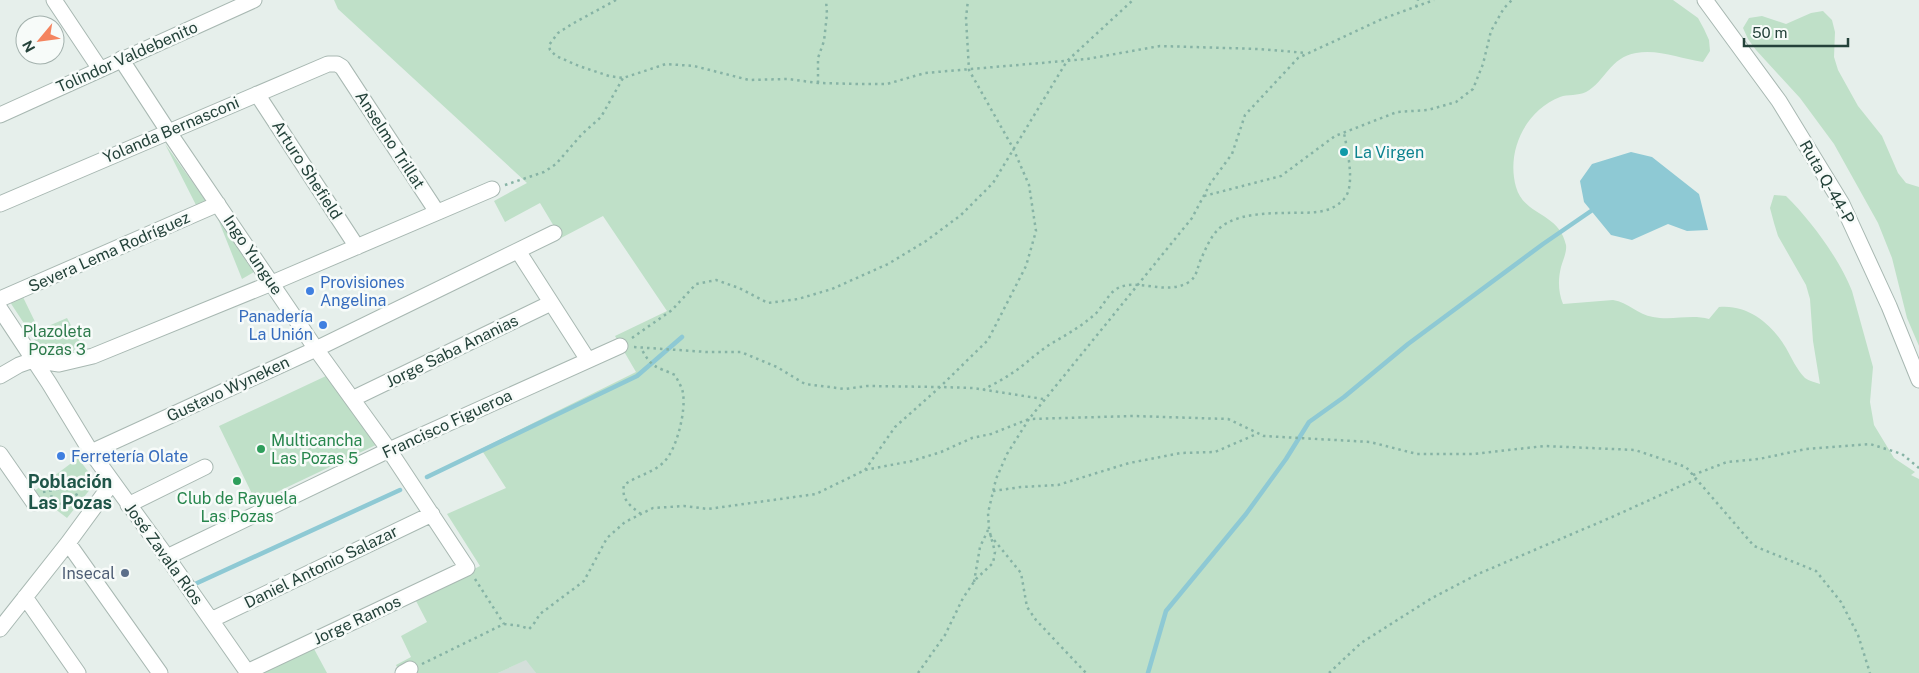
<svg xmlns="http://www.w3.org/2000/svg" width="1919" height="673" font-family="'Public Sans',sans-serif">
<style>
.built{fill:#d4dfda}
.green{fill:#bfe0c8}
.water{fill:#8ec9d4}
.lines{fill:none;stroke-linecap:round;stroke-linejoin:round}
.stream{stroke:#8ec9d4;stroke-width:4.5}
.minor-casing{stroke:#a8b8b2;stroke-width:17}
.path{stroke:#86b3a5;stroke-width:2.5;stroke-dasharray:2.5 4;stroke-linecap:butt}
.minor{stroke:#fff;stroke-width:15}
.culture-dot{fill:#0f9aa8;stroke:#f7fbf9;stroke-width:2}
.shop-dot{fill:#3f7fe0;stroke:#f7fbf9;stroke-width:2}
.leisure-dot{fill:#2e9e5b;stroke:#f7fbf9;stroke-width:2}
.service-dot{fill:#5c6f8a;stroke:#f7fbf9;stroke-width:2}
.labels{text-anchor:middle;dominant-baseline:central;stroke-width:5;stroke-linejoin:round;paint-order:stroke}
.street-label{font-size:16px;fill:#24423a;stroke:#f7fbf9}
.culture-label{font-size:16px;fill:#0d838f;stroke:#f7fbf9;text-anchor:start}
.shop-label{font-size:16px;fill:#366cbe;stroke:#f7fbf9;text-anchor:start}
.park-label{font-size:16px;fill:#2d7a4b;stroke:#f7fbf9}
.leisure-label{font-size:16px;fill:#27864d;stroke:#f7fbf9;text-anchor:start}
.service-label{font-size:16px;fill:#4e5e75;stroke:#f7fbf9;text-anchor:end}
.neighbourhood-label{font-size:18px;font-weight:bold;fill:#1f5548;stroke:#f7fbf9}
</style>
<rect width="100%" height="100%" fill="#e6efeb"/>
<path class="built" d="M527 659 536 673H498Z"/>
<path class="green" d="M334 0H1673L1698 18 1704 29 1709 40 1710 51 1703 62C1681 59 1659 49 1636 53 1610 57 1605 82 1586 92 1578 96 1568 94 1560 97 1525 111 1506 151 1516 187 1524 216 1559 212 1566 245 1567 252 1563 260 1561 267 1558 279 1558 292 1563 304L1613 300C1628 302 1638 315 1653 317 1672 321 1690 314 1709 319L1719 307C1748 304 1772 324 1786 348 1791 357 1797 370 1805 378 1809 381 1815 382 1820 384L1813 341 1810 299 1806 285 1778 236 1774 223 1770 208 1774 195 1786 196C1810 219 1840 260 1852 291L1873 367 1870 402 1874 425 1894 458 1915 472 1911 475 1919 479V673H536L526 660 498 673H400L396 665 411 657 401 636 427 622 415 599 480 566 447 514 506 488 481 449 636 372 615 336 667 311 603 216 561 238 540 203 505 222 494 201 527 183 338 9Z
M1823 11 1832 20 1835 32 1834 57 1838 70 1858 106 1882 136 1898 173 1906 183 1919 187V346L1907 318 1892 258 1878 223 1834 144 1800 98 1756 50 1748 39 1743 28 1749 18 1762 16 1786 24 1811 13Z
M165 144 206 201 196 205Z
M218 219 254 272 242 279Z
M21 293 39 330 67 318 85 351C70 354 55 361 42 351L10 302Z
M326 376 378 444 256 502 219 426Z
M78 458 96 482 67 518 33 492Z
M313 647 327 673H258Z"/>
<path class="water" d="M1631 152 1652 157 1699 194 1708 230 1687 231 1668 224 1632 240 1611 235 1584 202 1580 181 1592 164Z"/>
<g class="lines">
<path class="stream" d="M427 477 637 376 682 337
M195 584 400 490
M1148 673 1166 611 1246 514 1286 459 1309 422 1344 397 1408 344 1543 244 1591 211"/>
<defs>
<path id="minor" d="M54 0 100 69
M1705 0 1779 101 1842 204 1889 306 1919 380
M121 59 168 131 316 349 389 450 467 568 247 672
M257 94 357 247
M0 115 254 0
M0 204 328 64H337L342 67 437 212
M518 251 588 360
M0 299 218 204
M0 309 49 383 91 452 167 557 248 673
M0 376 19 365 33 360 59 364 93 356 272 283 492 189
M352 399 551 303
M91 452 316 349 554 233
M0 454 34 503
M128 505 205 467
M68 543 160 673
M167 557 389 450 620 346
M25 597 78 673
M211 620 432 514
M0 629 68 543 112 483
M403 673 410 669"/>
</defs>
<use href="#minor" class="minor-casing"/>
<path class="path" d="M616 0 572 24 558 33 549 45 550 50 556 56 579 66 609 76 623 78 666 64 694 66 749 80 788 79 818 83 858 84H887L925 73 1087 59 1160 46 1259 49 1307 53
M1416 7 1418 0
M818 83V58L824 41 827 14 826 0
M505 185 544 172 556 164 582 134 601 117 623 78
M1204 196 1281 176 1335 136 1397 112 1428 110 1456 102 1473 89 1483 64 1491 31 1504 8 1512 0
M632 338 672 310 696 284 716 280 739 288 768 303 798 299 832 289 888 264 926 241 961 215 993 183 1067 61 1133 0
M634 347 707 352H741L777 367 805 384 845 389 867 386 940 387 973 388 1043 399
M983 390C991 385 1001 381 1009 375 1023 367 1035 354 1049 345 1064 336 1079 328 1093 316 1103 308 1107 294 1118 288 1138 278 1166 296 1189 282 1197 277 1197 268 1201 259 1207 246 1213 230 1227 223 1243 214 1268 213 1287 213 1306 212 1329 216 1344 199 1356 186 1347 149 1344 133
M865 470 895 427 940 387 988 340 1026 266 1036 231 1029 185 1013 148 969 70 966 18 968 0
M1693 475 1727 462 1759 459 1806 449 1870 444 1902 454 1919 468
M50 489 52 499 64 505C75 500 77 496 80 484
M993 491 1021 487 1058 485 1129 463 1181 453 1215 452 1259 433
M43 492 96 482
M641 514C630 506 621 499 624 485 636 476 653 473 664 462 677 449 686 411 683 393 682 387 678 381 675 375 656 366 652 369 641 348
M990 535 1021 573 1027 607 1036 620 1086 673
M475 579 504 624
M974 582 980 547 988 530
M504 624 521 626 529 629 533 625 540 614 584 581 607 538 625 522 653 508 684 506 708 509 816 494 865 470 912 461 941 452 972 438 991 434 1029 419 1192 218 1210 184 1232 154 1245 115 1298 58 1382 19 1434 0
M422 664 504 624
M918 673 945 635 963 598 976 579 993 563 995 552 989 529 988 513 996 479 1007 454 1029 419 1133 416 1228 419 1264 436 1370 442 1417 454H1474L1544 446 1635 450 1686 467 1754 546 1816 571 1841 602 1858 635 1870 673
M1329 673 1361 643 1432 598 1478 574 1612 517 1696 479"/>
<use href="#minor" class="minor"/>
</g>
<circle class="culture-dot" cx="1344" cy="152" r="5"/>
<g class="shop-dot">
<circle cx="310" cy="291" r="5"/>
<circle cx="323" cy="325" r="5"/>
<circle cx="61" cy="456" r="5"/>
</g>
<g class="leisure-dot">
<circle cx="261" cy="449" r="5"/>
<circle cx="237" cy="481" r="5"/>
</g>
<circle class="service-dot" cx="125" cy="573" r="5"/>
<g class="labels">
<g class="street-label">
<text transform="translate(127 57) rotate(-24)">Tolindor Valdebenito</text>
<text transform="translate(171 130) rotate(-23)">Yolanda Bernasconi</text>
<text transform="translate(390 140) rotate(57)">Anselmo Trillat</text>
<text transform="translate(307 170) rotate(57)">Arturo Shefield</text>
<text transform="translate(1827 182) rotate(60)">Ruta Q-44-P</text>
<text transform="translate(109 252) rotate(-24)">Severa Lema Rodríguez</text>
<text transform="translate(253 255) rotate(56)">Ingo Yungue</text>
<text transform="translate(452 351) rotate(-26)">Jorge Saba Ananias</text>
<text transform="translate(228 389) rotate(-25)">Gustavo Wyneken</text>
<text transform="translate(447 424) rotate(-25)">Francisco Figueroa</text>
<text transform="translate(164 554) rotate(54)">José Zavala Ríos</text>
<text transform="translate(321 567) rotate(-26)">Daniel Antonio Salazar</text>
<text transform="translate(357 620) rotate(-25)">Jorge Ramos</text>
</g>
<g class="culture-label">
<text x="1354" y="152">La Virgen</text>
</g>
<g class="shop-label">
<text x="320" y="282">Provisiones<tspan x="320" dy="18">Angelina</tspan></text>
<text x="313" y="316" text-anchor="end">Panadería<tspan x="313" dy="18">La Unión</tspan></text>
<text x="71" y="456">Ferretería Olate</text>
</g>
<g class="park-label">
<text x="57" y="331">Plazoleta<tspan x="57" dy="18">Pozas 3</tspan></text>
</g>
<g class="leisure-label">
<text x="271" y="440">Multicancha<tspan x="271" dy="18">Las Pozas 5</tspan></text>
<text x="237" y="498" text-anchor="middle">Club de Rayuela<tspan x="237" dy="18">Las Pozas</tspan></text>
</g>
<g class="service-label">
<text x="115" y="573">Insecal</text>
</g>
<g class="neighbourhood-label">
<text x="70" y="481">Población<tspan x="70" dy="21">Las Pozas</tspan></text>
</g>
</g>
<g transform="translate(40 40) rotate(241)"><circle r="24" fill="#f7fbf9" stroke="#a3b1ad"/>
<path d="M0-4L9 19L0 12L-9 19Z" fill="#f4845f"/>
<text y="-8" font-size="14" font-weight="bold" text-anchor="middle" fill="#24423a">N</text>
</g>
<path d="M1744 38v8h104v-8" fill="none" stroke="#24423a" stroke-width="2.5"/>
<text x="1752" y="38" font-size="15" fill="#24423a" stroke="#f7fbf9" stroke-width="4" paint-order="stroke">50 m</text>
</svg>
